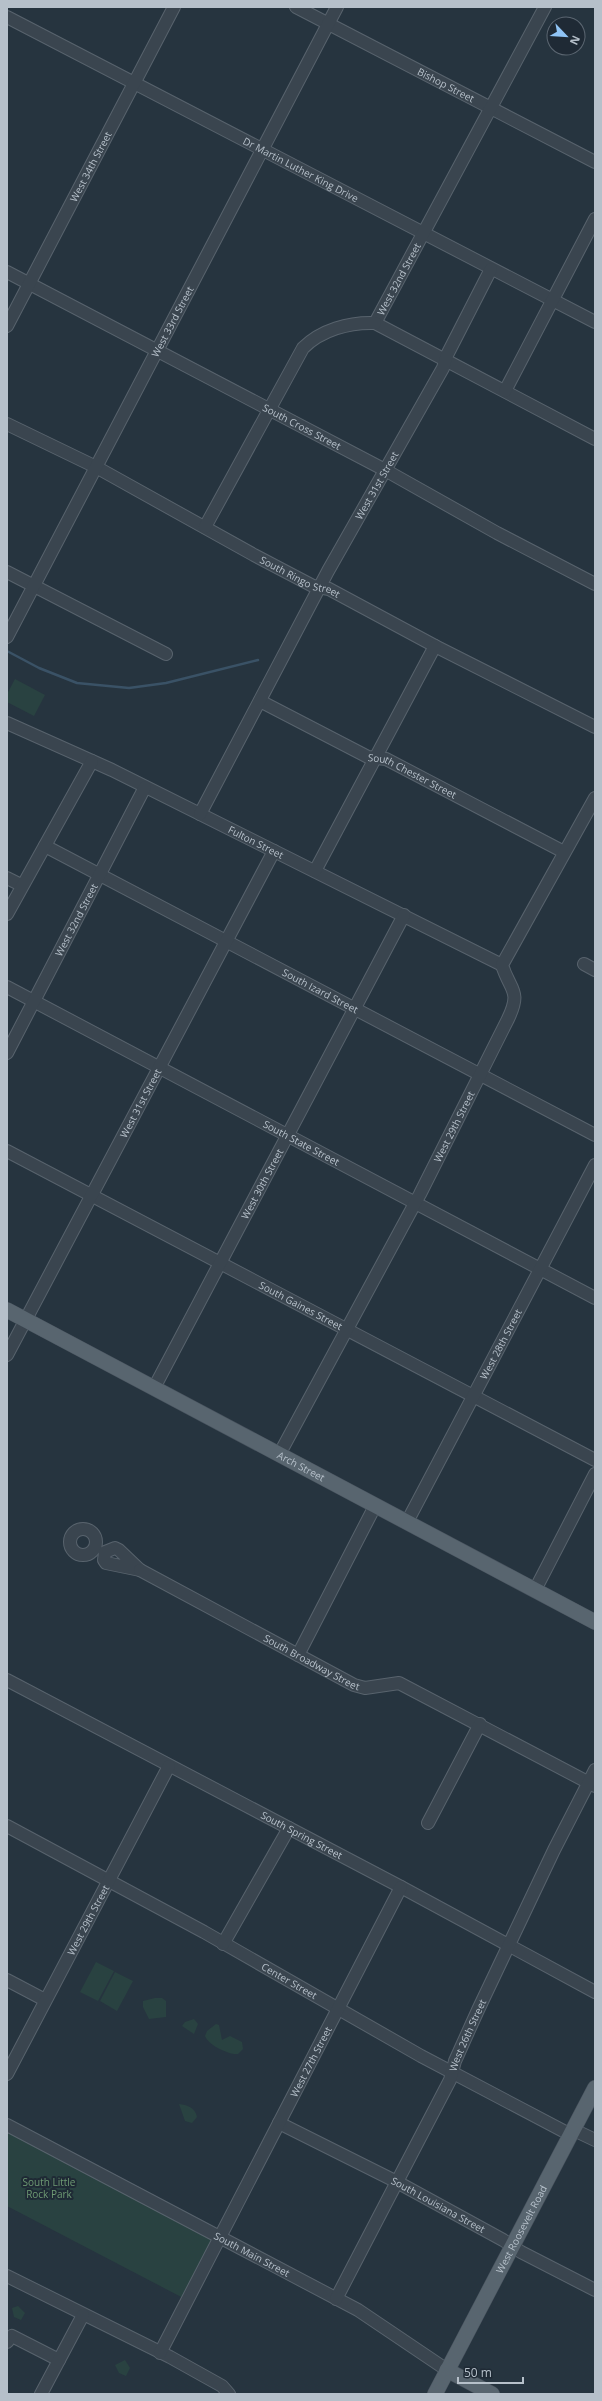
<svg xmlns="http://www.w3.org/2000/svg" width="602" height="2401" font-family="'Open Sans',sans-serif">
<style>
.green{fill:#294241}
.lines{fill:none;stroke-linecap:round;stroke-linejoin:round}
.stream{stroke:#3a5266;stroke-width:2.5}
.minor-casing{stroke:#58636d;stroke-width:14}
.major-casing{stroke:#46515c;stroke-width:16}
.minor{stroke:#3a454f;stroke-width:12}
.major{stroke:#58656f;stroke-width:15}
.labels{text-anchor:middle;dominant-baseline:central;stroke-width:4;stroke-linejoin:round;paint-order:stroke}
.street-label{font-size:10px;fill:#b6c0ca;stroke:#1f2a35}
.park-label{font-size:10px;fill:#6e9a73;stroke:#1f2a35}
</style>
<rect width="100%" height="100%" fill="#26343f"/>
<path class="green" d="M15 679 45 695 34 716 7 702V694Z
M96 1962 114 1971 98 2001 80 1992Z
M115 1972 133 1981 117 2011 100 2001Z
M155 1998H162L166 2001V2017L149 2019 143 2007V2001Z
M194 2019 198 2024 194 2034 182 2026 185 2022Z
M216 2024 219 2025 222 2040 230 2036 242 2042 243 2049 238 2054C229 2055 208 2045 205 2036L207 2031Z
M179 2104C187 2105 195 2107 197 2117L192 2123 185 2121Z
M7 2125 220 2237 187 2300 7 2206Z
M18 2306 25 2313 21 2320 14 2317 12 2308Z
M125 2360 130 2368 126 2376 119 2373 115 2365Z"/>
<g class="lines">
<path class="stream" d="M7 651 39 668 77 683 129 688 166 683 258 660"/>
<defs>
<g id="minor">
<path id="s1" d="M296 7 595 162"/>
<path id="s2" d="M7 17 595 322"/>
<path id="s3" d="M7 272 385 470 497 533 595 584"/>
<path id="s4" d="M375 323 545 7"/>
<path d="M375 323 595 439"/>
<path id="s5" d="M7 326 174 7"/>
<path d="M505 391 595 219"/>
<path id="s6" d="M7 424 96 467 254 555 313 586 329 589 435 646 595 727"/>
<path d="M205 527 303 348C321 330 349 322 375 323"/>
<path d="M7 572 166 654"/>
<path id="s7" d="M7 637 337 7"/>
<path id="s8" d="M260 701 368 757 386 759 564 852"/>
<path id="s9" d="M7 723 112 770 502 965"/>
<path id="s10" d="M200 814 328 571 443 368 447 355 491 269"/>
<path id="s11" d="M45 846 595 1135"/>
<path d="M315 871 435 646"/>
<path d="M7 878 21 885"/>
<path d="M7 914 92 761"/>
<path d="M584 964 595 970"/>
<path id="s12" d="M7 987 595 1298"/>
<path id="s13" d="M7 1053 145 787"/>
<path id="s14" d="M7 1151 595 1460"/>
<path id="s15" d="M7 1355 274 851"/>
<path id="s16" d="M154 1388 404 915"/>
<path id="s17" d="M280 1453 420 1194 508 1019C522 990 510 991 502 965L595 798"/>
<path id="s18" d="M407 1522 595 1165"/>
<circle cx="83" cy="1542" r="13"/>
<path d="M115 1548 119 1550 140 1570 106 1563 104 1560 105 1552Z"/>
<path id="s19" d="M140 1570 354 1685 365 1688 399 1683 595 1786"/>
<path d="M535 1590 595 1474"/>
<path d="M298 1655 375 1506"/>
<path id="s20" d="M7 1680 401 1887 595 1992"/>
<path d="M428 1823 480 1724"/>
<path id="s21" d="M7 1826 204 1932 421 2056 571 2135"/>
<path d="M223 1944 289 1828"/>
<path d="M7 1980 45 2000"/>
<path id="s22" d="M7 2074 169 1766"/>
<path id="s23" d="M279 2123 397 2182 503 2240 521 2252 595 2290"/>
<path id="s24" d="M7 2125 358 2310 447 2370"/>
<path d="M574 2130 595 2140"/>
<path d="M7 2276 170 2357 222 2386 229 2394"/>
<path id="s25" d="M336 2299 450 2080 455 2061 478 2010 554 1850 595 1770"/>
<path d="M7 2342 12 2336 59 2360"/>
<path id="s26" d="M160 2353 401 1887"/>
<path d="M41 2394 83 2315"/>
</g>
<g id="major">
<path id="s27" d="M7 1310 595 1622"/>
<path d="M447 2370 492 2394"/>
<path id="s28" d="M435 2394 595 2088"/>
</g>
</defs>
<use href="#minor" class="minor-casing"/>
<use href="#major" class="major-casing"/>
<use href="#minor" class="minor"/>
<use href="#major" class="major"/>
</g>
<g class="labels">
<g class="street-label">
<text stroke="none"><textPath href="#s1" startOffset="169">Bishop Street</textPath></text>
<text stroke="none"><textPath href="#s5" startOffset="180">West 34th Street</textPath></text>
<text stroke="none"><textPath href="#s2" startOffset="331">Dr Martin Luther King Drive</textPath></text>
<text stroke="none"><textPath href="#s4" startOffset="50">West 32nd Street</textPath></text>
<text stroke="none"><textPath href="#s7" startOffset="356">West 33rd Street</textPath></text>
<text stroke="none"><textPath href="#s3" startOffset="333">South Cross Street</textPath></text>
<text stroke="none"><textPath href="#s10" startOffset="373">West 31st Street</textPath></text>
<text stroke="none"><textPath href="#s6" startOffset="331">South Ringo Street</textPath></text>
<text stroke="none"><textPath href="#s8" startOffset="170">South Chester Street</textPath></text>
<text stroke="none"><textPath href="#s9" startOffset="276">Fulton Street</textPath></text>
<text stroke="none"><textPath href="#s13" startOffset="150">West 32nd Street</textPath></text>
<text stroke="none"><textPath href="#s11" startOffset="311">South Izard Street</textPath></text>
<text stroke="none"><textPath href="#s15" startOffset="285">West 31st Street</textPath></text>
<text stroke="none"><textPath href="#s17" startOffset="370">West 29th Street</textPath></text>
<text stroke="none"><textPath href="#s12" startOffset="333">South State Street</textPath></text>
<text stroke="none"><textPath href="#s16" startOffset="231">West 30th Street</textPath></text>
<text stroke="none"><textPath href="#s14" startOffset="332">South Gaines Street</textPath></text>
<text stroke="none"><textPath href="#s18" startOffset="201">West 28th Street</textPath></text>
<text stroke="none"><textPath href="#s27" startOffset="333">Arch Street</textPath></text>
<text stroke="none"><textPath href="#s19" startOffset="195">South Broadway Street</textPath></text>
<text stroke="none"><textPath href="#s20" startOffset="333">South Spring Street</textPath></text>
<text stroke="none"><textPath href="#s22" startOffset="174">West 29th Street</textPath></text>
<text stroke="none"><textPath href="#s21" startOffset="322">Center Street</textPath></text>
<text stroke="none"><textPath href="#s25" startOffset="295">West 26th Street</textPath></text>
<text stroke="none"><textPath href="#s26" startOffset="328">West 27th Street</textPath></text>
<text stroke="none"><textPath href="#s23" startOffset="179">South Louisiana Street</textPath></text>
<text stroke="none"><textPath href="#s28" startOffset="186">West Roosevelt Road</textPath></text>
<text stroke="none"><textPath href="#s24" startOffset="277">South Main Street</textPath></text>
</g>
<g class="park-label">
<text x="49" y="2182">South Little<tspan x="49" dy="12">Rock Park</tspan></text>
</g>
</g>
<rect width="602" height="2401" fill="none" stroke="#b6c0ca" stroke-width="16"/>
<g transform="translate(566 36) rotate(115)"><circle r="19" fill="#1f2a35" stroke="#5b6671"/>
<path d="M0-3L7 15L0 10L-7 15Z" fill="#90c4f5"/>
<text y="-6" font-size="11" font-weight="bold" text-anchor="middle" fill="#b6c0ca">N</text>
</g>
<path d="M458 2377v6h65v-6" fill="none" stroke="#b6c0ca" stroke-width="2"/>
<text x="464" y="2377" font-size="12" fill="#b6c0ca" stroke="#1f2a35" stroke-width="3" paint-order="stroke">50 m</text>
</svg>
